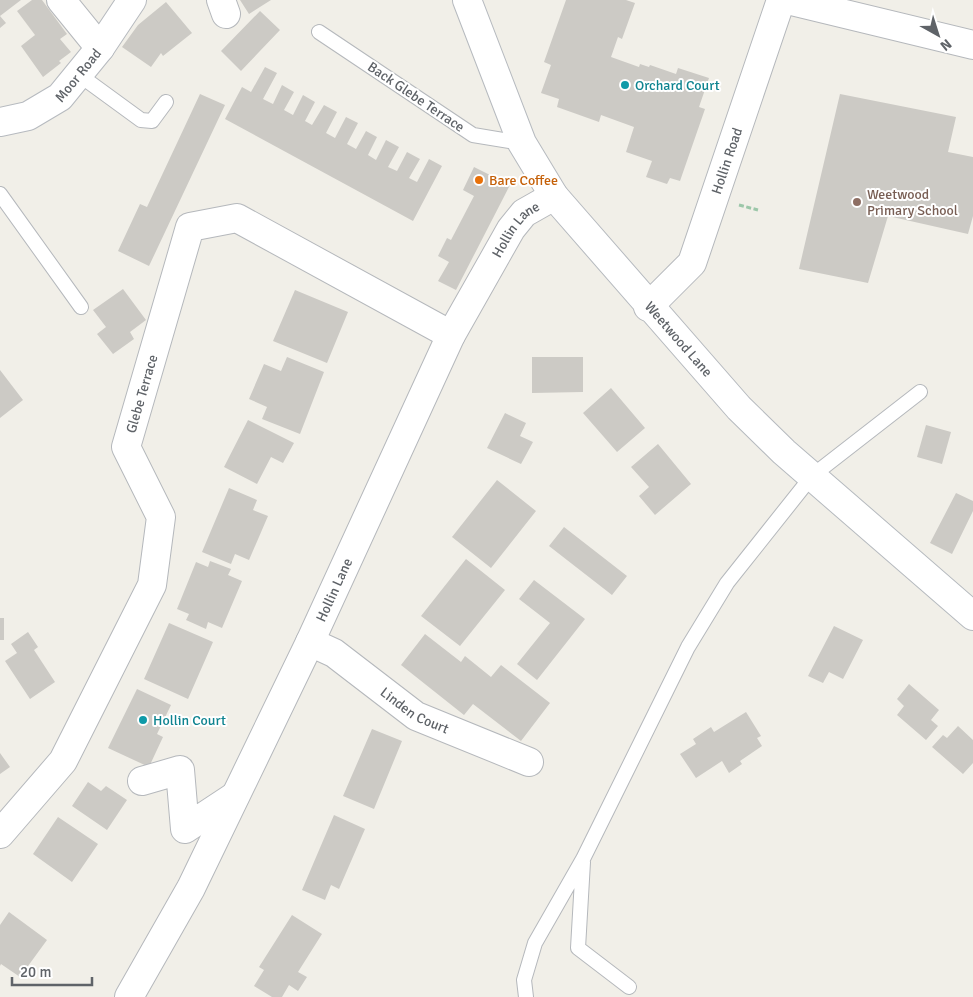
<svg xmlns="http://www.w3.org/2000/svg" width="973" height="997" font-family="Signika,sans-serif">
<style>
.building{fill:#cccac5}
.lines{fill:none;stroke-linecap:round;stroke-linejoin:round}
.lane-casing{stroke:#b5b8bc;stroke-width:16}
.street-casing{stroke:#b5b8bc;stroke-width:30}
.secondary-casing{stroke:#b6babf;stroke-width:30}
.path{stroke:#9cc7a9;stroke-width:3;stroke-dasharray:5 2.5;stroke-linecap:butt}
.lane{stroke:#fff;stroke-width:14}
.street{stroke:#fff;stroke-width:28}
.secondary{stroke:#fff;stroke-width:28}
.culture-dot{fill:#0f9aa8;stroke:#fff;stroke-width:2}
.food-dot{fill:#e8710a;stroke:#fff;stroke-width:2}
.education-dot{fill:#8d6e63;stroke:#fff;stroke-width:2}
.labels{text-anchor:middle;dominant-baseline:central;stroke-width:4;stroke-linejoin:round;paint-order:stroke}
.street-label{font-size:14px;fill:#5f6368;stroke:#fff}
.culture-label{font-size:14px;fill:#0d838f;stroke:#fff;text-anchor:start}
.food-label{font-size:14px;fill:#c56008;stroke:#fff;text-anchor:start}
.education-label{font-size:14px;fill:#785e54;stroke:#fff;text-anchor:start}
</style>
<rect width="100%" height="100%" fill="#f1efe8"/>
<path class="building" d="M0 0H21L0 16 6 23 0 28Z
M32 0H42L67 34 60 39 71 52 59 61 61 63 43 77 21 46 35 35 17 11Z
M240 0H271L249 14Z
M566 0H626L635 3 622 39 618 37 611 57 639 67 640 64 649 67 650 65 676 74 678 68 709 78 699 107 705 109 680 181 670 178 667 184 646 177 652 161 626 152 634 127 601 115 599 122 557 107 559 99 541 93 551 65 544 62Z
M166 2 192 33 163 56 161 53 151 67 122 47 138 25Z
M260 11 280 30 241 71 221 51Z
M265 67 277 73 263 99 273 104 282 85 294 92 284 110 293 115 303 95 315 102 305 121 312 125 324 105 337 112 326 133 335 138 346 117 358 123 347 144 356 149 366 131 377 137 368 155 376 160 386 140 399 147 388 167 397 171 407 152 420 159 409 178 417 182 429 159 442 166 413 221 225 119 242 87 251 92Z
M200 94 225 105 149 266 118 251 140 204 147 207Z
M840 94 956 117 948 152 973 157V216L968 234 888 216 868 283 799 269Z
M474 167 510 185 456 290 438 281 449 262 438 256 447 238 451 240 474 196 463 190Z
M123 289 146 320 130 332 134 339 113 354 97 334 106 327 93 310Z
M295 290 348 312 327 363 273 341Z
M287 357 324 372 300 434 262 419 267 407 249 399 264 364 281 371Z
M532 357H583V392L532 393Z
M0 370 23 400 0 418Z
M611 388 645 428 617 452 583 413Z
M505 413 526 423 520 436 533 442 521 464 487 448Z
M248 420 294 443 283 463 271 457 257 484 224 467Z
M926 425 951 432 942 464 917 457Z
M658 444 691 484 655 515 639 496 649 487 631 467Z
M497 480 536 511 491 568 452 537Z
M229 488 257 500 253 510 268 516 249 560 235 554 231 564 202 552Z
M956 493 973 501V511L952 554 930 543Z
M564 527 627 576 612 595 549 546Z
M466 559 505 590 460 646 421 616Z
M210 561 231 569 228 575 242 581 222 628 208 622 206 629 186 620 189 614 177 609 196 562 208 567Z
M534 580 585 619 537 680 517 664 550 623 519 599Z
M0 618H4V640H0Z
M169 623 213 642 188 699 144 679Z
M834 626 863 640 843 679 829 672 823 683 808 676Z
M28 632 38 647 34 650 55 682 30 699 5 661 17 653 11 644Z
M425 634 461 662 465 656 491 677 501 665 550 703 521 741 473 704 464 715 401 665Z
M909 684 939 710 931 720 938 726 926 740 897 715 904 706 897 699Z
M137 689 171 705 157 734 163 737 149 767 108 748Z
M746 712 761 736 757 738 762 746 740 761 742 764 729 773 722 761 696 778 680 754 696 744 693 739 711 727 714 732Z
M958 726 973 740V763L963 774 932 747 943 735 947 738Z
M372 729 402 741 374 809 343 796Z
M0 753 10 767 0 774Z
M88 782 101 791 106 786 127 800 107 830 72 806Z
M334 815 365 829 339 889 331 885 325 900 302 890Z
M58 817 98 844 72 882 33 854Z
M9 912 47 940 20 977 1 964 0 966V925Z
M292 915 322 934 298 972 307 977 298 991 289 985 282 997H272L254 986 264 970 259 967Z"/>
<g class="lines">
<defs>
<path id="lane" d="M319 32 473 135 522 143
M78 74 141 120 152 121 166 102
M0 194 81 307
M583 862 578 948 629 987
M526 997 524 980 535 943 583 859 688 647 727 583 812 476 920 392"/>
<g id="street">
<path d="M61 0 100 48"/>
<path d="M221 0 226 14"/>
<path d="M787 0 973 45"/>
<path id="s1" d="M648 307 692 263 781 0"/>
<path id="s2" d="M310 642 334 653 416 716 529 762"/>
<path d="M142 781 180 770 185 829 235 796"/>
<path id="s3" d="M0 834 63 761 152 585 161 517 126 447 190 227 237 218 451 335"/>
<path id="s4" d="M129 997 191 888 310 642 451 335 511 229 524 213 554 196"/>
</g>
<g id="secondary">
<path id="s5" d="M467 0 522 143 554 196 739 408 784 452 973 616"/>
<path id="s6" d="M0 122 28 116 60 97 100 48 132 0"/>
</g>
</defs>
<use href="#lane" class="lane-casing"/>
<use href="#street" class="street-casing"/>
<use href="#secondary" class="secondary-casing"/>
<path class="path" d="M739 205 758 210"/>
<use href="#lane" class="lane"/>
<use href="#street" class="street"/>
<use href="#secondary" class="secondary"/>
</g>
<g class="culture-dot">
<circle cx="625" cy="85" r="5"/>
<circle cx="143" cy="720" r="5"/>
</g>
<circle class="food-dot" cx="479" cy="180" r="5"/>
<circle class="education-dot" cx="857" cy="202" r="5"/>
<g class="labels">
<g class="street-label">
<text stroke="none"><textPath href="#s6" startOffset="94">Moor Road</textPath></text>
<text transform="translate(416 97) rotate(34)">Back Glebe Terrace</text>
<text stroke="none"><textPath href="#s1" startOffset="170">Hollin Road</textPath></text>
<text stroke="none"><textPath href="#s4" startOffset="861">Hollin Lane</textPath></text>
<text stroke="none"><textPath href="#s5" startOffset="405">Weetwood Lane</textPath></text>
<text stroke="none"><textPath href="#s3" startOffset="496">Glebe Terrace</textPath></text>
<text stroke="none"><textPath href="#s4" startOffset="456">Hollin Lane</textPath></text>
<text stroke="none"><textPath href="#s2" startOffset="126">Linden Court</textPath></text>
</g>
<g class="culture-label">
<text x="635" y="85">Orchard Court</text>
<text x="153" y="720">Hollin Court</text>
</g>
<g class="food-label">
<text x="489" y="180">Bare Coffee</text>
</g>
<g class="education-label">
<text x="867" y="194">Weetwood<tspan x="867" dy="16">Primary School</tspan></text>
</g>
</g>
<g transform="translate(938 35) rotate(141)" stroke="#ffffff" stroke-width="4" paint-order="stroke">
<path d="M0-4L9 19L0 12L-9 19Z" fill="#5f6368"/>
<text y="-8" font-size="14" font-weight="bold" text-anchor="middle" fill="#5f6368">N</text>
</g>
<path d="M12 977v8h80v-8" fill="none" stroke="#5f6368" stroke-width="2.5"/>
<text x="20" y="977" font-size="15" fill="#5f6368" stroke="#ffffff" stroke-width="4" paint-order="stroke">20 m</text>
</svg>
